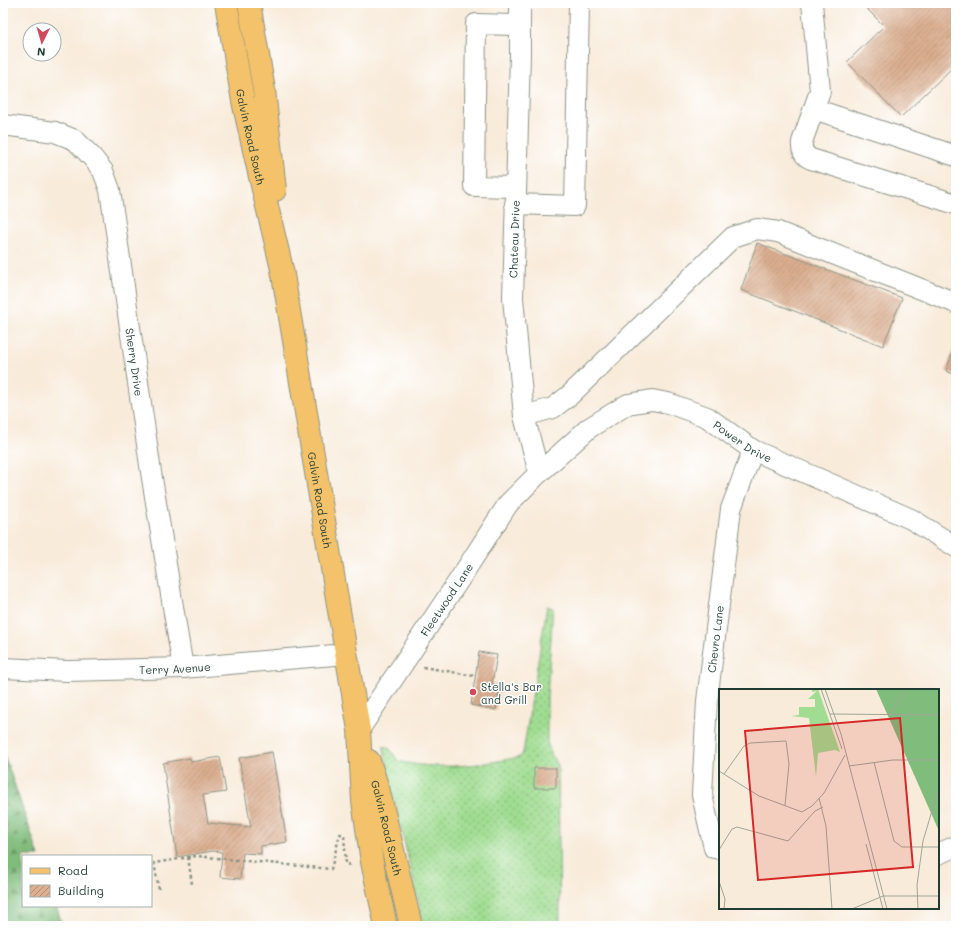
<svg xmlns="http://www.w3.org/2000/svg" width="959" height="929" font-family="Mali,sans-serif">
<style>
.grass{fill:url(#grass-dots);stroke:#608d63}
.forest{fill:url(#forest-firs);stroke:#507c58}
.building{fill:url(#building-hatch)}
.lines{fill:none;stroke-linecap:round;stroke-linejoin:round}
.minor-casing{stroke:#8c9487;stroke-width:22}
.major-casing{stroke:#8c9487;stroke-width:24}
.path{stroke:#8c9487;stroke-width:2.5;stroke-dasharray:3 3;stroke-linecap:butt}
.minor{stroke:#fff;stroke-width:20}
.major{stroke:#f3c26a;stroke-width:22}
.poi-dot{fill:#d1495b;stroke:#fff;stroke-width:1.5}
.labels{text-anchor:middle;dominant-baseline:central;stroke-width:3;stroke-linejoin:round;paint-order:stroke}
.street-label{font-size:11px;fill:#1f3d34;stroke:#fff}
.poi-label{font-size:11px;fill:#1f3d34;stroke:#fff;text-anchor:start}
.inset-road{fill:none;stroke:#a1a598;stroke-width:1}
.view{fill:#d62828;fill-opacity:0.15;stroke:#d62828;stroke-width:2}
.inset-edge{fill:none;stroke:#1f3d34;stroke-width:2}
</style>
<defs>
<pattern id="grass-dots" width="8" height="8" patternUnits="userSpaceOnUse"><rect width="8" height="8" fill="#a0dd92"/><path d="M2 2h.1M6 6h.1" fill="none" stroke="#82b478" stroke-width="1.8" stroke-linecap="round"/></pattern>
<pattern id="forest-firs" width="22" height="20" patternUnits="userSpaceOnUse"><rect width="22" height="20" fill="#80bc7c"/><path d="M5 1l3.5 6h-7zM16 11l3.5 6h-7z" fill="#689a66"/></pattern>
<pattern id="building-hatch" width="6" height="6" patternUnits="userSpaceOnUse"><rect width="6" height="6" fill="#dbaf90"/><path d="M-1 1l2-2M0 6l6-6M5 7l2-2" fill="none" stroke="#b19076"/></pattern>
</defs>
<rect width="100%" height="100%" fill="#fff"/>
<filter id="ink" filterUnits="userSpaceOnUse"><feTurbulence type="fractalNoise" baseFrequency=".025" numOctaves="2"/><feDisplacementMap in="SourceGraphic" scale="8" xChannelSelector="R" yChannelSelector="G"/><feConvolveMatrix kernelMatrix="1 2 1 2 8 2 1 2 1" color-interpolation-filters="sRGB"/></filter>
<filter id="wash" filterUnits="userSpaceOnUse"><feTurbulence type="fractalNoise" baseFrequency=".012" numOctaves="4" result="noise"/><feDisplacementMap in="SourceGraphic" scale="16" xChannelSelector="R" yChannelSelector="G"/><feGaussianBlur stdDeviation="0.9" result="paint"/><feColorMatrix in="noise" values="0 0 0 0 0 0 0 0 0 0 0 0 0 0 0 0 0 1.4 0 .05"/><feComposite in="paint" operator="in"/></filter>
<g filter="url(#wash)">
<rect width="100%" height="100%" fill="#f8ebda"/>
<path class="grass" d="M547 606 553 608 547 697V742L552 756 558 765 560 926H424L394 798 384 750V746L389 748 398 761C438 771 480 765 520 757L523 753Z"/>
<path class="forest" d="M3 751 39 856H23V906H56L63 926H3Z"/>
<g id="blocks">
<path class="building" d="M861 3H956V64L901 117 847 62 884 26Z
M757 243 902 298 883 346 741 290Z
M956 342V375L946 371Z
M479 652 497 655 492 684 500 686 496 710 471 705Z
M272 752 287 842 261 846V854L243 853 240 879 220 877 222 852 213 851 177 857 163 763 190 758 191 762 220 757 226 792 203 795 208 823 251 827 239 758Z
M534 768H556V788H534Z"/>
</g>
</g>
<g filter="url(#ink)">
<use href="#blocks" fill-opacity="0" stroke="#8c9487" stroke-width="1"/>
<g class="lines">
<defs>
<g id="minor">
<path d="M520 3V55L513 298 524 416 539 473"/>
<path d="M812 3 820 91 802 142C801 150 804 156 811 159L956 204"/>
<path d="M814 109 956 156"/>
<path id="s1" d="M3 125 55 132 75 140 92 157 103 171 110 190 151 472 183 668"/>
<path d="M516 187 474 186 476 24 520 25"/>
<path d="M515 204 575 206 579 3"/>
<path d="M524 416 553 408 570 395 733 237 757 229 778 232 956 303"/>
<path id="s2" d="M3 668 67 671 183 668 346 654"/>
<path id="s3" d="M359 730 459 580 508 504 539 473 589 428 628 404 652 400 668 403 707 417 753 450 911 519 956 547"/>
<path id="s4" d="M720 849 714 848 702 795 707 701 731 509 753 450"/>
<path d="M938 854 956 846"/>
</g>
<g id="major">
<path id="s5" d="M226 3 243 101 261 181 282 269 359 730 363 801 372 862 386 926"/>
<path d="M249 3 264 90 275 190"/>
<path id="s6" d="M369 761 379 792 411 926"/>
</g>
</defs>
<use href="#minor" class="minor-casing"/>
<use href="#major" class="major-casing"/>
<path class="path" d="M423 667 475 676
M188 857 192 884
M159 889 154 863 196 856 331 869 340 834 344 835 346 865 352 864"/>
<use href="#minor" class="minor"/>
<use href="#major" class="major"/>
</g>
</g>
<circle class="poi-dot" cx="473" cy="692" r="4"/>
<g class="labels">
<g class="street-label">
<text stroke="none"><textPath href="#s5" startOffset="136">Galvin Road South</textPath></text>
<text transform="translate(514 239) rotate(-88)">Chateau Drive</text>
<text stroke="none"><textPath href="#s1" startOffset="310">Sherry Drive</textPath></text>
<text stroke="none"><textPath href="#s3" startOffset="553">Power Drive</textPath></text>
<text stroke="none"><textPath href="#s5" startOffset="506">Galvin Road South</textPath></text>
<text stroke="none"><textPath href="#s3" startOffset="157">Fleetwood Lane</textPath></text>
<text stroke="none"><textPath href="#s4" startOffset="217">Chevro Lane</textPath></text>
<text stroke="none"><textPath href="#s2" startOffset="172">Terry Avenue</textPath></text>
<text stroke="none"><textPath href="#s6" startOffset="69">Galvin Road South</textPath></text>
</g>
<g class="poi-label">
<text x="481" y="686">Stella's Bar<tspan x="481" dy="13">and Grill</tspan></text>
</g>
</g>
<g transform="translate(719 689)">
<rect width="220" height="220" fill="#f8ebda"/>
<path d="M93 0H99L121 63 116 61 99 64 97 88 90 29 72 27 80 26V18H96V10H89L98 2 93 3Z" fill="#a0dd92"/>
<path d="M157 0H220V142Z" fill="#80bc7c"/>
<path class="inset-road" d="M102 0 123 60M106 0 122 45 168 220M111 25 220 26M171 25 188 0M155 73 175 152 183 158H220M130 77 174 71H220M0 82 40 107 83 123 93 117 105 104 126 66M5 85 25 57 31 54 67 52 70 75 66 116M100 109 107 137 113 220M147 155 164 220M0 161 13 140 18 138 69 152 96 122 104 118M0 192 6 210 5 220M133 220 164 207H220M199 220 198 196 204 152 220 98"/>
<path class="view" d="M181 29 194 178 39 191 26 42Z"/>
<rect width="220" height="220" class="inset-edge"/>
</g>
<rect width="959" height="929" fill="none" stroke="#fff" stroke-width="16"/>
<rect x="22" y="855" width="130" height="52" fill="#ffffff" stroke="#a5b1ae"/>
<rect x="30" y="868" width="20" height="6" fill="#f3c26a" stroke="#a5b1ae"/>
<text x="58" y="875" font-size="12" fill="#1f3d34">Road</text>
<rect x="30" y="885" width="20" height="12" fill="url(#building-hatch)" stroke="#a5b1ae"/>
<text x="58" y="895" font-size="12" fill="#1f3d34">Building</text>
<g transform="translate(42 42) rotate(185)"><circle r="19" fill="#ffffff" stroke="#a5b1ae"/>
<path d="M0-3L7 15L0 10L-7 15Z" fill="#d1495b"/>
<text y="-6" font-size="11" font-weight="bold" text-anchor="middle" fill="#1f3d34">N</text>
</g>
</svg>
